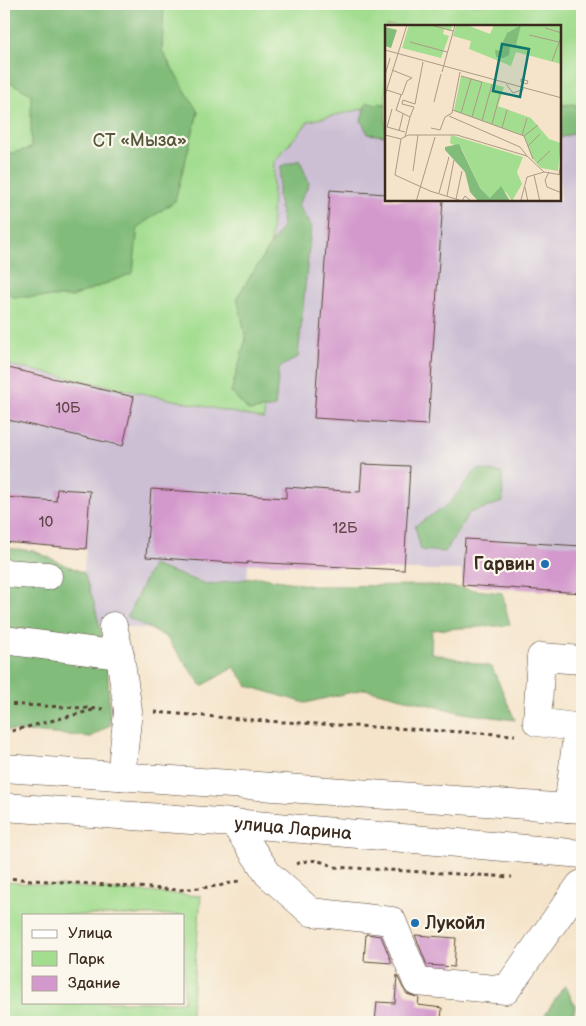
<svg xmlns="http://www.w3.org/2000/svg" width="586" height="1026" font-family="'Balsamiq Sans',sans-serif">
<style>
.industrial{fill:#ccbfd4}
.green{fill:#a3dd90;stroke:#6f8457;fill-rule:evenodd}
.forest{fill:#82bc7a;stroke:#5e734c}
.building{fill:#d398cc}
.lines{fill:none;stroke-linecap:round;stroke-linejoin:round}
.minor-casing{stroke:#574638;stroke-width:29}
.major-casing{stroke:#574638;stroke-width:29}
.path{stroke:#574638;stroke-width:3;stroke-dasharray:4 4;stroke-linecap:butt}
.minor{stroke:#fff;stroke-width:28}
.major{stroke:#fff;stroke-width:28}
.poi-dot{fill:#1f6fb2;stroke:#fbf7ec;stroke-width:2}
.labels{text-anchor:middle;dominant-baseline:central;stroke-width:4.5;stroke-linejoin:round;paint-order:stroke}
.number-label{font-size:15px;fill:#61464a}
.park-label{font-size:18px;fill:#55573a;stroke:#fbf7ec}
.poi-label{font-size:18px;font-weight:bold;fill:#3b2a1e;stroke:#fbf7ec;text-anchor:end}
.street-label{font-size:18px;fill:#3b2a1e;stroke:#fbf7ec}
.inset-road{fill:none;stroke:#ab9a85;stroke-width:1}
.view{fill:#0f766e;fill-opacity:0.15;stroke:#0f766e;stroke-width:2.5}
.inset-edge{fill:none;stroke:#3b2a1e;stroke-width:2.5}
</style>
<rect width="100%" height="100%" fill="#fbf7ec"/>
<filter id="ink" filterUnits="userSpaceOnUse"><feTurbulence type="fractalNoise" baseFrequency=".02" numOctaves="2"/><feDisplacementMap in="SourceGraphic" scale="10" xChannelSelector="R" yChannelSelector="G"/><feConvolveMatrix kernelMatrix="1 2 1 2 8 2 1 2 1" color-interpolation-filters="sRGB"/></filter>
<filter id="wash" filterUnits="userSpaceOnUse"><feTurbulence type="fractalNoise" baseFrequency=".0096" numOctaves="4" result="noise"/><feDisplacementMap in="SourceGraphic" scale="20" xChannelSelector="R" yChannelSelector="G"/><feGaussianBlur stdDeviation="1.12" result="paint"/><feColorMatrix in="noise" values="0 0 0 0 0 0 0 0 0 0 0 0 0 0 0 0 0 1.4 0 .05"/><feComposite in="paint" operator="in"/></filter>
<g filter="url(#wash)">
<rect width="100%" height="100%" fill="#f5e4ca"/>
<path class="industrial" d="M376 106 386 107V200H560V117L582 118V593L462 585V570H404L282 564H248L243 637 78 623 86 549 4 542V364L264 419 274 162 309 121Z"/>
<path class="green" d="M4 4H582V118L560 117V26H386V107L376 106 309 121 274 162 264 419 4 364Z
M4 882 201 896 190 1022H4ZM24 915H184V1002H24Z"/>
<path class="forest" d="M4 4H164L162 51 198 112 175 201 138 227 133 273 72 297H14L4 291V155L31 148V94L4 79Z
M366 103 386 104V136L368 134 361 120Z
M575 104 582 116V130L560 138V105Z
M300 160 309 184 298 205 311 227 298 357 279 368 275 407 249 411 231 392 246 338 237 297 283 226 278 195 281 166Z
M477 469 502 473 503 502 469 513 445 552 421 550 415 526 449 504Z
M4 548 34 551 84 573 94 603 107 656 110 725 91 737 4 730Z
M152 565 209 585 258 577 313 586 432 585 502 593 510 625 432 630 431 653 492 667 515 720 463 713 365 689 305 703 248 686 234 667 202 686 166 637 127 617Z
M565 985 575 1006 572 1022H540Z"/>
<g id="blocks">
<path class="building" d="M330 190 386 194V200H443L428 425 314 418Z
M4 367 134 397 123 446 4 419Z
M362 464 410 466 404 570 247 562V564L146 557 151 489 286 498V487L360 492Z
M57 489 90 491 86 549 4 542V497L56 501Z
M465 539 582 546V593L462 585Z
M366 934 381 936 392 963 364 961Z
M415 935 456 938 454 967 427 965Z
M397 975 403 988 407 994 419 998 418 1005 442 1008 441 1022H375L377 1002 395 1003Z"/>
</g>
</g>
<g filter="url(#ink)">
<use href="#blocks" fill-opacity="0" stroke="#574638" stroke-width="1"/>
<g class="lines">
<defs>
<path id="minor" d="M4 573 48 576
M113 626 120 655 128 711 121 776
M4 640 120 655
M582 660 541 657 537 722 582 728
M568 808 578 727
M234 823 268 874 311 912 392 921 417 982 506 990 580 885 582 884"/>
<g id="major">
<path d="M4 768 582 809"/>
<path id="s1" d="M4 807 234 823 582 854"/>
</g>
</defs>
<use href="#minor" class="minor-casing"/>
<use href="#major" class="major-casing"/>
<path class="path" d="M4 704 103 709
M154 712 266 721 515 735
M4 733 93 710
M296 864C314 858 318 860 335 867L512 877
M4 878 179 890 219 886 242 880"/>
<use href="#minor" class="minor"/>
<use href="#major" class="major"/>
</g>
</g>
<g class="poi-dot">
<circle cx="545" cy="564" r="5"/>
<circle cx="415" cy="923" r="5"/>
</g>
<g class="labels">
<g class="number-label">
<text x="68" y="408">10Б</text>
<text x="46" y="522">10</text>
<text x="345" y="528">12Б</text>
</g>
<g class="park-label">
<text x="140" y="140">СТ «Мыза»</text>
</g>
<g class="poi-label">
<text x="535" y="564">Гарвин</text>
<text x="425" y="923" text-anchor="start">Лукойл</text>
</g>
<g class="street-label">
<text stroke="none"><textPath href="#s1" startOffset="290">улица Ларина</textPath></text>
</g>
</g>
<g transform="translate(385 25)">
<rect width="176" height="176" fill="#f5e4ca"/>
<path d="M24 0H67L66 6 59 4 58 9 64 11 56 33 17 23ZM71 0H82L105 9 109 0H176V39L131 27 126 41 84 24 86 16 68 11ZM76 51 119 62 113 81 146 93 164 114 176 118 173 146 156 143 147 133 139 111 69 86ZM66 110 138 132 132 147 137 159 127 176 121 167 105 173 95 163 77 124 65 118Z" fill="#a3dd90"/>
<path d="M136 0 131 20 125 19 124 30 118 33 111 32 110 25 117 26 116 21 122 8ZM0 2 12 5 6 23 0 21ZM74 119 95 163 105 173 116 161 125 176H93L85 167 80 147 60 125V122Z" fill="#82bc7a"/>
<path class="inset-road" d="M46 0 68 6M160 3 177 8M144 10 174 17M25 17 62 27M0 25 177 73M167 36 177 10M57 47 70 0M0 50 5 33M76 51 97 57 87 92M136 54 143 56 142 59 136 57ZM121 59 128 68 139 64M2 65 17 70 22 56 27 53 7 45M0 70 22 0M16 70 11 85 25 92 20 112M49 77 56 49M7 84 2 102 20 107M68 85 139 111M76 88 86 54M64 91 135 122 142 131M25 92 29 82 17 79 18 75 30 79 38 37M97 96 107 59M107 99 115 69M46 103 55 105 60 92 67 88 75 47M117 103 122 85M14 106 18 89M0 110 16 114 23 110H72L142 131 159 147M137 110 142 93M139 111 148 134M139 111 153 100M16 114 10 150 45 166 77 176 80 171 87 177M143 121 155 109M152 138 165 126M28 146 33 110M164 147 160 155 162 162 177 168M174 149 177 134M149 150 155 177M140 162 143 177M54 168 64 132M62 171 69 135M71 174 77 146M31 177 50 112M139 177 136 175 142 152 159 147 177 150"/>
<path class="view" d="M117 19 144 24 135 72 108 66Z"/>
<rect width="176" height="176" class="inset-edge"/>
</g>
<rect width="586" height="1026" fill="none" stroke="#fbf7ec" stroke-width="20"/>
<rect x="22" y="914" width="162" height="90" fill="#fbf7ec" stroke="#aea59a"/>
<rect x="32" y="930" width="25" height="8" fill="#ffffff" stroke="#aea59a"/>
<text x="68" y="938" font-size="15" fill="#3b2a1e">Улица</text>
<rect x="32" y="951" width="25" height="15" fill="#a3dd90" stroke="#aea59a"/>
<text x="68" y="964" font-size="15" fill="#3b2a1e">Парк</text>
<rect x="32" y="976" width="25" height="15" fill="#d398cc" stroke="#aea59a"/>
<text x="68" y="988" font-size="15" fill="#3b2a1e">Здание</text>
</svg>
